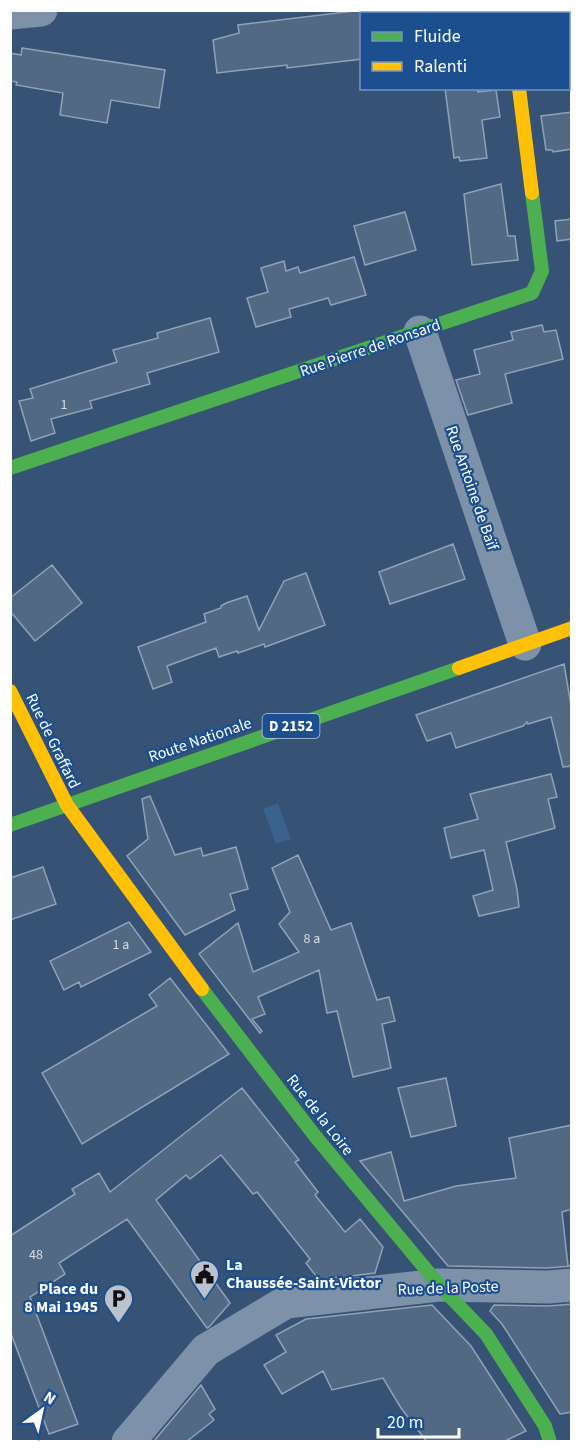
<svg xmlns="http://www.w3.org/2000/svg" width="582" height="1452" font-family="'Source Sans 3',sans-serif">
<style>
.water{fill:#3b618d}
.building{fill:#526984;stroke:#92a2b6;stroke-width:1.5}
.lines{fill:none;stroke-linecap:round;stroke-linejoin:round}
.street{stroke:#7d92a8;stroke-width:33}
.fast{stroke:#4caf50;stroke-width:14}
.slow{stroke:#ffc107;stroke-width:14}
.labels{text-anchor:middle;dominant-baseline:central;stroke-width:4.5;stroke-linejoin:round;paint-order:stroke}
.number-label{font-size:14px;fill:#d4dae0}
.shield{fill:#1b4f8f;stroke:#bbcadd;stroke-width:1.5}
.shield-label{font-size:15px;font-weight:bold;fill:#fff}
.street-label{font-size:16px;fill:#fff;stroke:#1b4f8f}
.poi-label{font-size:16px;font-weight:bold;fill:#fff;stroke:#1b4f8f;text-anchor:start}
</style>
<rect width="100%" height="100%" fill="#365274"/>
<path class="water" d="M278 803 291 839 276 844 263 809Z"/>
<path class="building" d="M362 10V59L287 68V65L217 73 213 40 239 33 238 25Z
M22 48 165 70 159 108 111 100 107 123 60 115 63 93 16 85 17 82 10 81V53L21 55Z
M445 88H478V92L496 90 500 117 482 120 487 158 460 161 459 157 454 158Z
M572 112V149L553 152 552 150H546L541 116Z
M501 184 508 236H515L518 260 472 265 464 194Z
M405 212 416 250 365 265 354 226Z
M572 219V239L557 241 555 221Z
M354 257 366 295 331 305 328 298 289 309 291 317 256 327 247 298 268 292 261 268 284 261 286 271 298 267 300 273Z
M210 318 219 352 147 373 150 384 90 401 92 408 51 419 55 433 31 441 19 401 33 398 30 389 117 362 113 350 158 338 157 333Z
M542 325 544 332 556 330 563 359 505 374 512 403 468 415 456 380 480 374 474 350 513 340 511 332Z
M453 544 465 579 390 604 379 572Z
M52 565 82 603 35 641 10 611V598Z
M306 573 325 625 265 647 264 644 238 653 237 651 219 657 216 648 167 666 172 682 153 689 138 647 206 622 204 614 221 608V606L226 603 247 596 259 630 284 581Z
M564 664 572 711V766L563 767 551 717 528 724 527 722 523 726 456 748 451 733 427 741 416 715Z
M551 774 557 797 548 799 555 828 506 842 517 889 519 907 479 916 473 896 493 890 484 850 451 858 444 828 478 819 470 794Z
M150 796 175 855 201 848 203 856 236 847 248 889 230 894 235 910 185 935 127 856 148 839 142 799Z
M298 855 331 930 351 923 377 1000 389 997 395 1021 382 1024 391 1068 353 1077 337 1011 327 1013 319 970 258 997 265 1014 252 1019 262 1031 260 1033 199 954 238 923 253 972 299 952 279 924 290 912 272 868Z
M43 867 56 904 10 920V878Z
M129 922 151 952 81 987 79 982 64 990 50 961Z
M170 978 229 1054 82 1144 42 1073 157 1006 149 995Z
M446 1078 456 1126 411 1137 398 1088Z
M242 1088 299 1160 295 1162 318 1192 315 1195 345 1232 360 1219 383 1247 375 1273 319 1280 306 1263 310 1259 257 1192 253 1194 221 1155 190 1179 186 1175 156 1200 230 1303 209 1327 207 1328 127 1219 59 1263 65 1274 30 1297 78 1424 49 1434 10 1331V1236L75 1194 72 1189 99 1173 110 1192Z
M572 1125V1209L562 1212 568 1266H572L547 1268 448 1266 360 1161 391 1152 404 1201 456 1186 516 1178 509 1138Z
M572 1304V1412L560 1414 502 1324 490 1311 494 1305 548 1306Z
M432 1305 471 1346 526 1431 503 1442H427L401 1408 383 1378 332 1390 323 1371 282 1394 264 1365 286 1352 276 1335 306 1319Z
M201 1385 215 1409 209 1414 214 1420 186 1442H153Z"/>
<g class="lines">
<path class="street" d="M509 10V14
M10 13 41 10
M420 332 525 644
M128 1442 206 1350 286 1302 439 1285 548 1287 572 1285"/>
<path class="fast" d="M10 468 532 293 542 271 532 193
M10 825 459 668
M202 989 315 1136 439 1285 486 1334 545 1426 550 1442"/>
<path class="slow" d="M519 88 532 193
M459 668 572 628
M10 691 67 805 202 989"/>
</g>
<defs>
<symbol id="civic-pin" viewBox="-11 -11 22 30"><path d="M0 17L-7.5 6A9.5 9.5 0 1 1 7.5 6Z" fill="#b9c2ce" stroke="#1b4f8f"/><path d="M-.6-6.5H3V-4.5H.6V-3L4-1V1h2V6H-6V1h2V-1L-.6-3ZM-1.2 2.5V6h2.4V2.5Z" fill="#111"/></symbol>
<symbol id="parking-pin" viewBox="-11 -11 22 30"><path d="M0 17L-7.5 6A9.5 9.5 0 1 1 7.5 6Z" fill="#b9c2ce" stroke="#1b4f8f"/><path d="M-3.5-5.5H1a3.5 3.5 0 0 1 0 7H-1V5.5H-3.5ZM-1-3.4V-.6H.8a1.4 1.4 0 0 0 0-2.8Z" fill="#111"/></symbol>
</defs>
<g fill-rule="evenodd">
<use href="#civic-pin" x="188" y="1258" width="33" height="45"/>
<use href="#parking-pin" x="102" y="1282" width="33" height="45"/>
</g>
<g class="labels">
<g class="number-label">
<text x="64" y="405">1</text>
<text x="312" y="939">8 a</text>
<text x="121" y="945">1 a</text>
<text x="36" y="1255">48</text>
</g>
<rect class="shield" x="262.5" y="714" width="57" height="24" rx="4.5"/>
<g class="shield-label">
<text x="291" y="726">D 2152</text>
</g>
<g class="street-label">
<text transform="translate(370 348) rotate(-19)">Rue Pierre de Ronsard</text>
<text transform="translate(472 488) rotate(71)">Rue Antoine de Baïf</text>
<text transform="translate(200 740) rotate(-19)">Route Nationale</text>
<text transform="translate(53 741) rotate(64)">Rue de Graffard</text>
<text transform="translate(320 1115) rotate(52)">Rue de la Loire</text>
<text transform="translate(448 1288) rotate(-2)">Rue de la Poste</text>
</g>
<g class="poi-label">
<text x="226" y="1265">La<tspan x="226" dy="18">Chaussée-Saint-Victor</tspan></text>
<text x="98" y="1289" text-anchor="end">Place du<tspan x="98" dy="18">8 Mai 1945</tspan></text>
</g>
</g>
<rect width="582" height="1452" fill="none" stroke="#ffffff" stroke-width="24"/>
<rect x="360" y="12" width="210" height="78" fill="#1b4f8f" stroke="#7695bc" stroke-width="1.5"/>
<rect x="372" y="32" width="30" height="9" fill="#4caf50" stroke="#7695bc" stroke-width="1.5"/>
<text x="414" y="42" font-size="18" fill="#ffffff">Fluide</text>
<rect x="372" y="62" width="30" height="9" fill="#ffc107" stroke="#7695bc" stroke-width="1.5"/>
<text x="414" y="72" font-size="18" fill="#ffffff">Ralenti</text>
<g transform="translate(42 1410) rotate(33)" stroke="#1b4f8f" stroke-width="4.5" paint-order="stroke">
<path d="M0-4.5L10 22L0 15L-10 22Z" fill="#ffffff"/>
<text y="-9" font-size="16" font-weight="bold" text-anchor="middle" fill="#ffffff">N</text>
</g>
<path d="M378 1428v9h81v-9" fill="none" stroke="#ffffff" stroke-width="3"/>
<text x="387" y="1428" font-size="18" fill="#ffffff" stroke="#1b4f8f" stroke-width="4.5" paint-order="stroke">20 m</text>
</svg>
